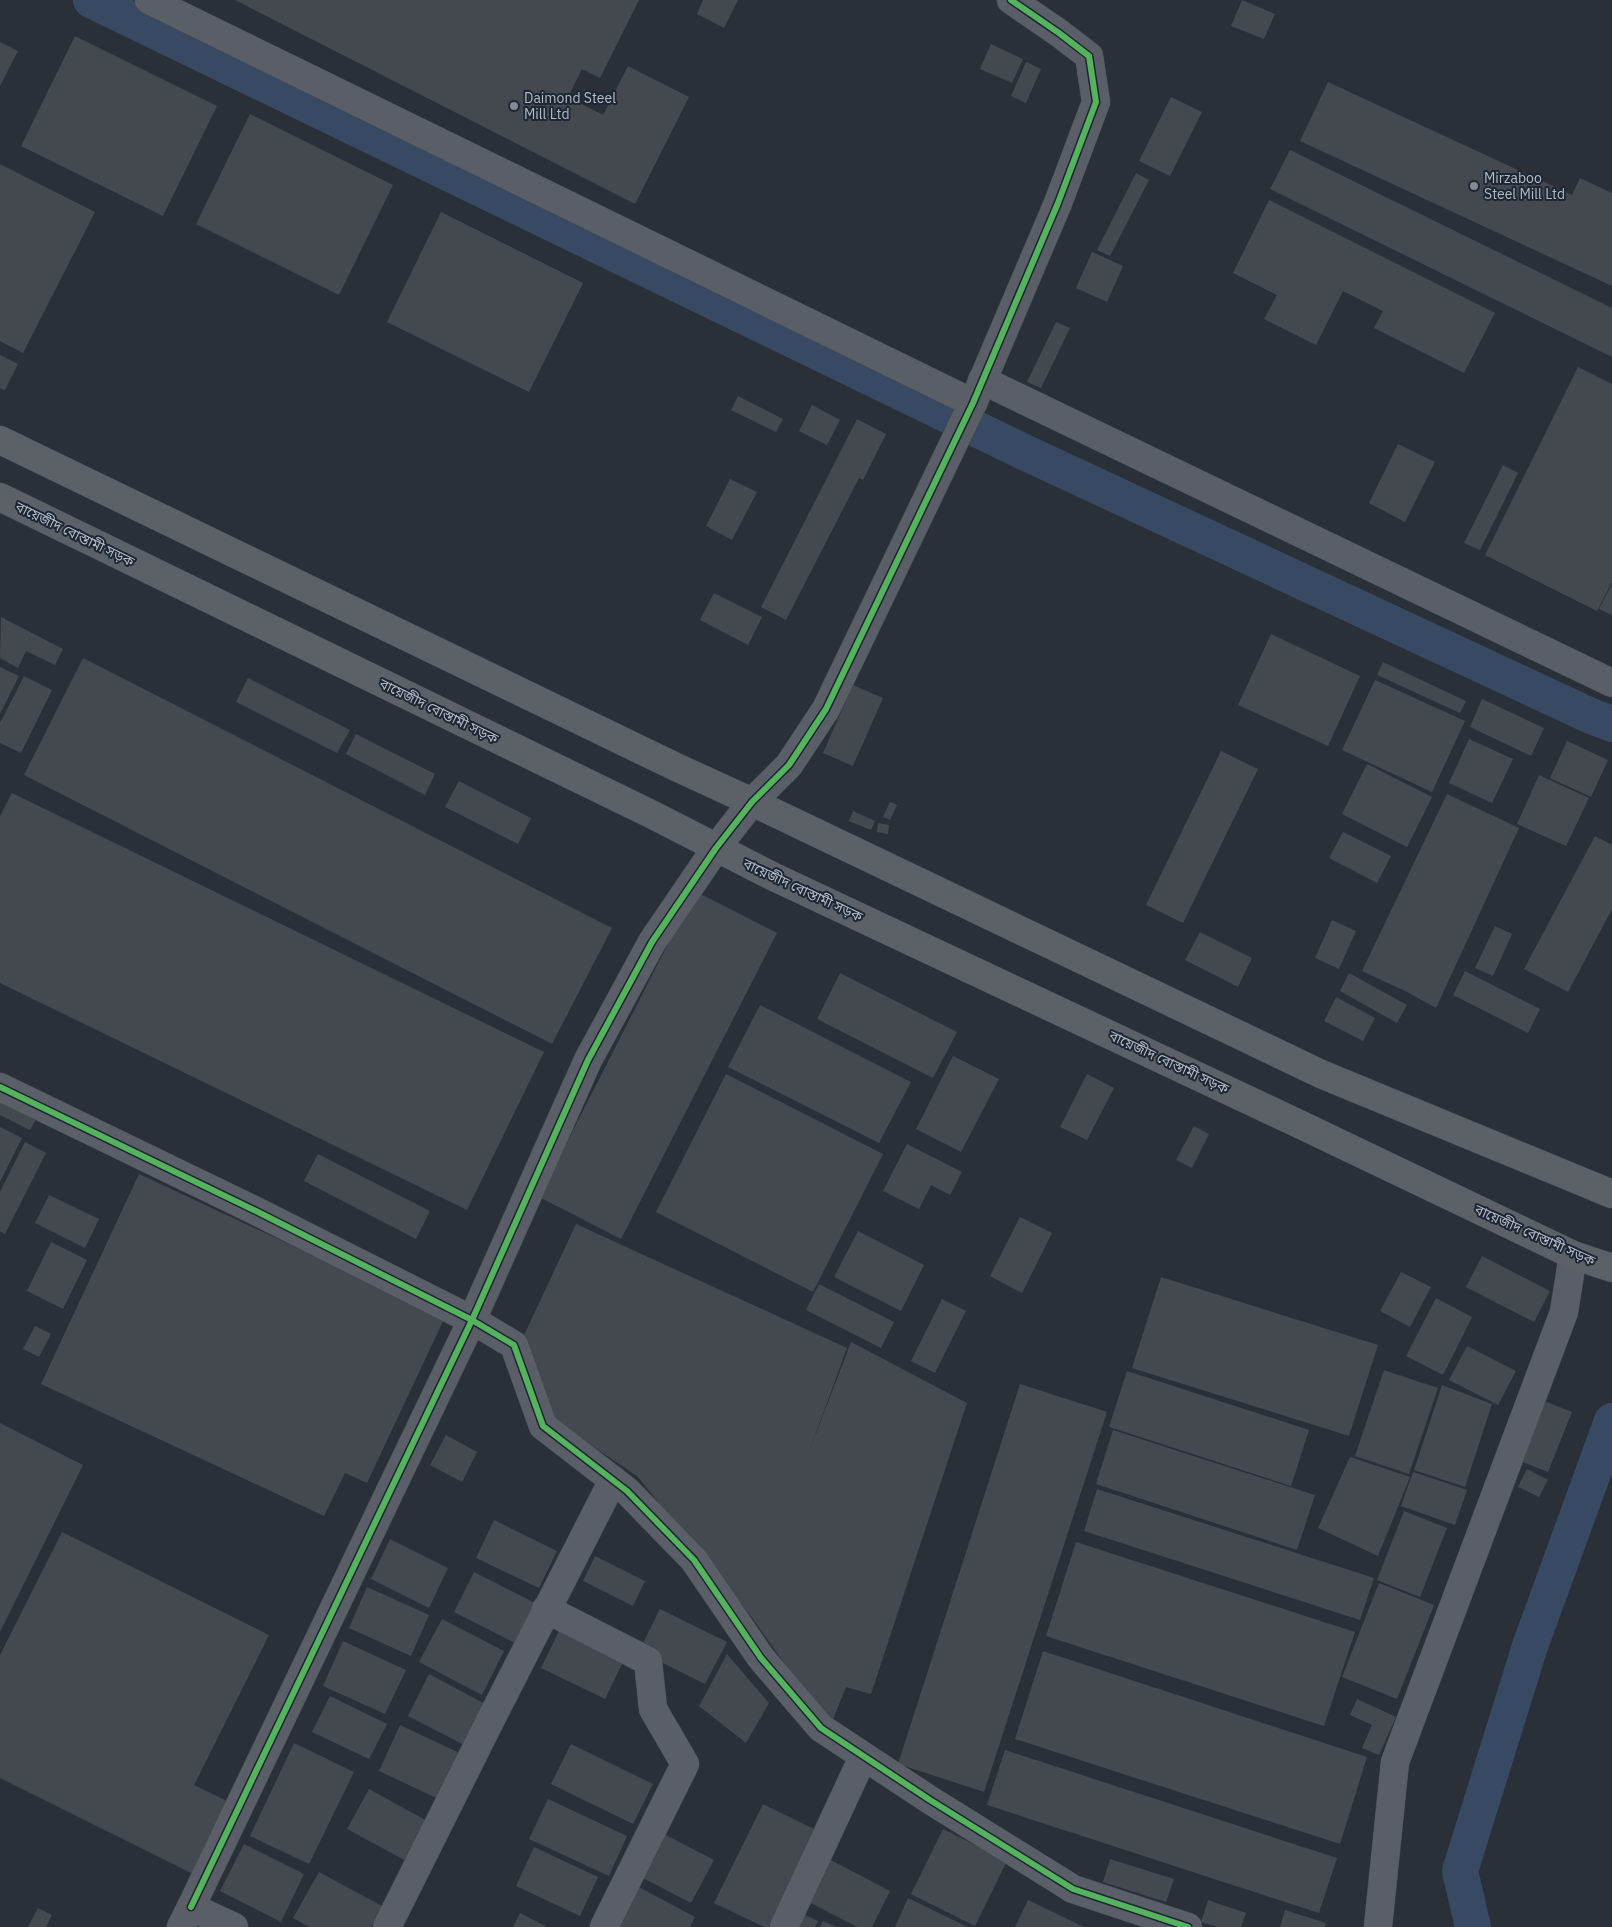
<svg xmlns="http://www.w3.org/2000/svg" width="1612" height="1927" viewBox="0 0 1612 1927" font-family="'IBM Plex Sans','Noto Sans Bengali',sans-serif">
<rect width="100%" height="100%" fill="#2a3038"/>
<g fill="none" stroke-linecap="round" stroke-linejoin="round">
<g stroke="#384963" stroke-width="36">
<path d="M91 0 1024 452 1591 716 1612 724"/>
<path d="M1473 1927 1460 1871 1530 1646 1612 1421"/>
</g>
</g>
<g fill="#444950">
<path d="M235 0H639L600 78 582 69 568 97 603 115 628 66 689 97 635 204Z"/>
<path d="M703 0H738L724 28 697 14Z"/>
<path d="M1242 0 1275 14 1264 39 1231 26Z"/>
<path d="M75 36 217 106 163 216 21 146Z"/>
<path d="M0 42 18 51 0 86Z"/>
<path d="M991 44 1023 59 1012 83 980 69Z"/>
<path d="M1026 62 1041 69 1026 103 1011 96Z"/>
<path d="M1328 82 1572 195 1580 178 1612 193V286L1300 141Z"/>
<path d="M1171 97 1202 112 1170 176 1139 161Z"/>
<path d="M250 114 393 185 339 295 196 224Z"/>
<path d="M1290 150 1612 308V357L1270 189Z"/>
<path d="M0 164 95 212 23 353 0 341Z"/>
<path d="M1136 173 1149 180 1110 256 1097 250Z"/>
<path d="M1269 200 1495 313 1464 373 1374 328 1383 311 1343 291 1316 345 1264 319 1277 295 1233 273Z"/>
<path d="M441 212 583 283 529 392 387 322Z"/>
<path d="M1092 252 1123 266 1107 302 1076 288Z"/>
<path d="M1056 322 1070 328 1041 388 1027 382Z"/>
<path d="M0 355 18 364 5 390 0 388Z"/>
<path d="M1578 367 1612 384V582L1597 611 1485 555Z"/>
<path d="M738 396 783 419 776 432 731 410Z"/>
<path d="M812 405 840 420 827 445 799 431Z"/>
<path d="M857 419 886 434 863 480 859 478 786 620 761 607Z"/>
<path d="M1398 444 1435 462 1405 522 1369 503Z"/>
<path d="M1503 465 1518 473 1480 550 1464 543Z"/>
<path d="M730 479 757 492 732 540 706 526Z"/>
<path d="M1612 584V615L1599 609Z"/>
<path d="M714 593 762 617 748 645 700 620Z"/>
<path d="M1 617 63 649 55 665 26 651 18 668 0 658Z"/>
<path d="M1271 634 1360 676 1328 746 1238 705Z"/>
<path d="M83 658 612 928 552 1044 24 775Z"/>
<path d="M1383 662 1466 701 1460 713 1377 675Z"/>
<path d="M0 667 19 676 0 714Z"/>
<path d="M24 676 52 690 21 753 0 743V723Z"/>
<path d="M248 678 350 730 337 753 236 702Z"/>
<path d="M1375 680 1465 721 1432 792 1342 750Z"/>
<path d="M853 685 883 698 853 766 823 753Z"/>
<path d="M1482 699 1544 728 1531 756 1470 727Z"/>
<path d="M356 734 435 774 425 795 346 754Z"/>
<path d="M1469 739 1513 759 1492 803 1449 783Z"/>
<path d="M1567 741 1608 760 1591 797 1550 778Z"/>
<path d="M1221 751 1258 769 1183 923 1146 905Z"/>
<path d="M1367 764 1432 797 1407 847 1342 814Z"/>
<path d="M1539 775 1589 798 1566 846 1517 824Z"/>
<path d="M459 781 531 818 518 844 445 807Z"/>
<path d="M12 793 544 1052 467 1210 0 983V816Z"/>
<path d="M1447 794 1519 828 1436 1008 1407 992 1362 971Z"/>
<path d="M890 802 897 805 890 820 883 817Z"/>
<path d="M853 811 875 821 871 830 849 821Z"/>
<path d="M878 823 889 825 888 834 877 832Z"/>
<path d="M1343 832 1391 856 1377 883 1329 858Z"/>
<path d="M1595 836 1612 845V909L1568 992 1524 969Z"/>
<path d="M695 891 777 933 621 1239 539 1197Z"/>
<path d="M1332 920 1356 931 1339 969 1315 958Z"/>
<path d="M1495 926 1512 934 1493 976 1475 968Z"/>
<path d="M1200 932 1252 958 1238 987 1185 960Z"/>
<path d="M1465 971 1540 1009 1528 1033 1453 995Z"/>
<path d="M840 973 957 1032 933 1078 817 1019Z"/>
<path d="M1349 973 1407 1005 1397 1023 1340 991Z"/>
<path d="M1336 997 1375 1018 1363 1041 1324 1021Z"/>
<path d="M760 1005 911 1082 879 1143 728 1067Z"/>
<path d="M953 1056 999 1079 961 1152 916 1129Z"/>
<path d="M726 1074 883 1154 813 1292 656 1212Z"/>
<path d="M1087 1074 1114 1088 1087 1140 1060 1127Z"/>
<path d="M0 1097 38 1116 30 1130 0 1115Z"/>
<path d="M1194 1126 1209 1134 1192 1168 1176 1160Z"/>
<path d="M0 1127 22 1138 0 1182Z"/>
<path d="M25 1142 46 1153 5 1234 0 1231V1192Z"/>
<path d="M907 1144 962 1172 950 1195 931 1185 919 1209 883 1191Z"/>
<path d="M318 1154 430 1211 416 1239 304 1181Z"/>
<path d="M139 1174 445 1317 367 1483 345 1473 324 1516 41 1384Z"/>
<path d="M49 1195 99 1219 85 1248 35 1223Z"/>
<path d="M1020 1217 1052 1233 1022 1293 990 1276Z"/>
<path d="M576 1224 847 1348 809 1452 851 1342 967 1403 871 1694 846 1687 830 1727 750 1615 637 1476 545 1414 519 1346Z"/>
<path d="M858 1231 924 1265 901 1311 834 1277Z"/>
<path d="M51 1242 87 1260 63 1309 27 1291Z"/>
<path d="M1482 1256 1550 1291 1534 1322 1466 1287Z"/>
<path d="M1401 1272 1431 1287 1410 1327 1380 1311Z"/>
<path d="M1161 1277 1378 1345 1349 1436 1132 1368Z"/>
<path d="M819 1284 894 1322 881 1348 806 1310Z"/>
<path d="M1436 1298 1472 1317 1443 1375 1406 1356Z"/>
<path d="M942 1299 966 1311 935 1373 911 1361Z"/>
<path d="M35 1326 51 1334 39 1357 23 1349Z"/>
<path d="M1467 1346 1516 1371 1498 1405 1449 1380Z"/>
<path d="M1384 1370 1438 1388 1409 1474 1355 1456Z"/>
<path d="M1127 1371 1309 1430 1291 1486 1109 1427Z"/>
<path d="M1020 1384 1107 1412 984 1792 898 1764Z"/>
<path d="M1442 1385 1492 1404 1465 1487 1414 1470Z"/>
<path d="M1539 1399 1572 1412 1548 1472 1515 1459Z"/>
<path d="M0 1423 83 1465 0 1632Z"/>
<path d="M1113 1430 1315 1495 1297 1550 1096 1484Z"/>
<path d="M446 1435 477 1452 462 1482 430 1465Z"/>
<path d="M1350 1457 1410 1477 1378 1556 1318 1528Z"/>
<path d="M1527 1469 1548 1480 1539 1497 1518 1487Z"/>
<path d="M1413 1472 1467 1490 1455 1525 1401 1506Z"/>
<path d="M1097 1489 1374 1578 1360 1620 1084 1531Z"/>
<path d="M1404 1511 1447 1528 1420 1597 1377 1580Z"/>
<path d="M494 1520 557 1551 539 1588 476 1558Z"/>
<path d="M62 1532 269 1635 194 1785 231 1803 195 1875 0 1778V1655Z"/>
<path d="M390 1539 448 1568 429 1608 371 1579Z"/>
<path d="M1076 1542 1355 1632 1324 1726 1046 1636Z"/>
<path d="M595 1556 645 1581 633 1606 583 1581Z"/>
<path d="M474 1572 535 1603 515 1643 454 1612Z"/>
<path d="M1379 1583 1434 1605 1397 1699 1342 1677Z"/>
<path d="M367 1587 429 1615 411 1656 349 1628Z"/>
<path d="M660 1609 727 1642 705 1684 639 1651Z"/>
<path d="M442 1619 504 1651 482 1695 419 1662Z"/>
<path d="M561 1627 625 1658 605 1699 541 1668Z"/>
<path d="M343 1641 406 1670 385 1714 323 1686Z"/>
<path d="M1043 1651 1367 1757 1340 1844 1015 1739Z"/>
<path d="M727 1654 769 1703 746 1743 699 1706Z"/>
<path d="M429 1674 489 1706 468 1747 408 1716Z"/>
<path d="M330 1696 387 1724 369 1759 312 1732Z"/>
<path d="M1357 1699 1396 1717 1379 1755 1362 1748 1372 1725 1350 1715Z"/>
<path d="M400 1725 468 1757 447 1803 379 1771Z"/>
<path d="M294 1743 354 1772 309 1864 250 1836Z"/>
<path d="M571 1744 653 1784 633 1824 551 1784Z"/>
<path d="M1005 1750 1337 1858 1319 1913 987 1805Z"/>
<path d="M369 1789 429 1822 408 1862 347 1829Z"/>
<path d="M548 1799 627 1836 609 1876 529 1839Z"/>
<path d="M763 1804 816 1830 769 1927H764L714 1903Z"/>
<path d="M943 1829 1007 1861 975 1926 911 1894Z"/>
<path d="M662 1833 714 1860 691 1903 639 1876Z"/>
<path d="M244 1844 304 1874 281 1922 220 1891Z"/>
<path d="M534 1847 598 1877 580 1916 516 1886Z"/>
<path d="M825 1857 890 1891 872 1927H857L803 1899Z"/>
<path d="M1110 1859 1174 1879 1166 1902 1103 1882Z"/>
<path d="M319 1872 382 1906 371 1927H309L293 1918Z"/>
<path d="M637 1886 695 1917 690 1927H615Z"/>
<path d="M908 1898 968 1927H895Z"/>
<path d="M1028 1900 1084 1927H1015Z"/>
<path d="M1208 1900 1246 1913 1241 1927H1217L1201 1922Z"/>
<path d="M38 1908 52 1915 46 1927H28Z"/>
<path d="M1285 1910 1326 1923 1325 1927H1280Z"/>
<path d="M799 1912 818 1921 815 1927H792Z"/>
<path d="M520 1913 547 1927H513Z"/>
<path d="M823 1921 836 1927H820Z"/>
</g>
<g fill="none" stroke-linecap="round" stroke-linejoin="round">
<defs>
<g id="minor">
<path d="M149 0 973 403"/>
<path d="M982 380 1612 683"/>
<path d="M0 1087 256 1211 472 1320 514 1345 543 1426 627 1491 694 1560 761 1658 821 1728 930 1800 1073 1889 1188 1927"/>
<path d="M546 1609 648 1661 653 1709 685 1764 604 1927"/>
<path d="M191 1907 472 1320 588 1060 652 942 716 848 752 802 789 765 826 709 973 403 1058 203 1096 102 1089 56 1059 33 1011 0"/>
<path d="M181 1927 191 1907 234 1927"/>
<path d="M387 1927 487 1727 613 1480"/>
<path d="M784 1927 863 1757"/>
<path d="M1378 1927 1395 1762 1564 1312 1573 1255"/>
</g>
<g id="major">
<path d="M0 440 676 767 752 802 1321 1074 1612 1194"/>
<path d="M0 497 653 815 772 876 1295 1122 1573 1255 1612 1268"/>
</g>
</defs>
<use href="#minor" stroke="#484c53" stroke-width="29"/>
<use href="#major" stroke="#484c55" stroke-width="29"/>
<use href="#minor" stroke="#5a5e66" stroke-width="28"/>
<use href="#major" stroke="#5c6168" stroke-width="28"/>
<defs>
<g id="cycleway">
<path d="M0 1087 256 1211 472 1320 514 1345 543 1426 627 1491 694 1560 761 1658 821 1728 930 1800 1073 1889 1188 1927"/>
<path d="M191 1907 472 1320 588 1060 652 942 716 848 752 802 789 765 826 709 973 403 1058 203 1096 102 1089 56 1059 33 1011 0"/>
</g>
</defs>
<use href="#cycleway" stroke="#1d2633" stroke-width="9"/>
<use href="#cycleway" stroke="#56b35d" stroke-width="6"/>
</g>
<g fill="#848b96" stroke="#1d2633" stroke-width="2">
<circle cx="514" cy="106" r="5"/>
<circle cx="1474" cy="186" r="5"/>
</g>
<g text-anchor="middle" stroke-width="4" stroke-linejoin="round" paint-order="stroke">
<g font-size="14" fill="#b4bcc9" stroke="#1d2633" text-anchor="start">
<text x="524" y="103">Daimond Steel<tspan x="524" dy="16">Mill Ltd</tspan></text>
<text x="1484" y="183">Mirzaboo<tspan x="1484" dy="16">Steel Mill Ltd</tspan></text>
</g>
<g font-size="14" fill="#b4bcc9" stroke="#1d2633">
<text transform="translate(75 534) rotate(26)" y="5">বায়েজীদ বোস্তামী সড়ক</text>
<text transform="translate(439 711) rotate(26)" y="5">বায়েজীদ বোস্তামী সড়ক</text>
<text transform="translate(803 890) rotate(25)" y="5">বায়েজীদ বোস্তামী সড়ক</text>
<text transform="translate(1169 1062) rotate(25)" y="5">বায়েজীদ বোস্তামী সড়ক</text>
<text transform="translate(1535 1235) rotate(24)" y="5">বায়েজীদ বোস্তামী সড়ক</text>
</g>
</g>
</svg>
